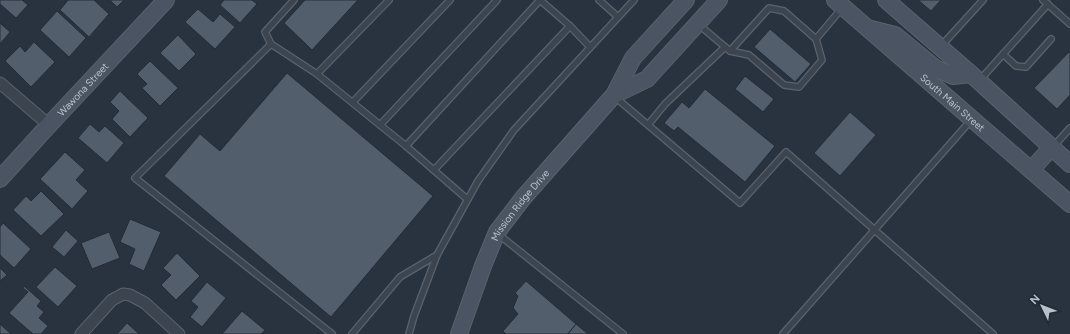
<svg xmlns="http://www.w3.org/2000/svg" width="1070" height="334" viewBox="0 0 1070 334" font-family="Figtree,sans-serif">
<rect width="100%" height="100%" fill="#28333f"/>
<g fill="#535e6d" stroke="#232c37">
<path d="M0 0H22L28 5 16 18 0 4Z"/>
<path d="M68 0H94L109 14 89 37 60 10Z"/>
<path d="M110 0H124L117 7Z"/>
<path d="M224 0H252L257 4 240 23 220 5Z"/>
<path d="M305 0H358L312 50 284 23Z"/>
<path d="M918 0H941L931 11Z"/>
<path d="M198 9 213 22 220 14 235 27 215 49 185 22Z"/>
<path d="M57 11 86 38 69 57 40 30Z"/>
<path d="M0 23 10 32 0 44Z"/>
<path d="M770 29 811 64 795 82 754 47Z"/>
<path d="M178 35 196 54 179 71 160 53Z"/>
<path d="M34 42 55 62 31 87 5 61 20 46 25 52Z"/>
<path d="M1069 52 1070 53V95L1057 109 1034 88Z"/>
<path d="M150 61 178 88 160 106 142 88 147 84 137 74Z"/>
<path d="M287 73 433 196 331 317 164 176 200 134 220 151Z"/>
<path d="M745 76 774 99 763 112 735 89Z"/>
<path d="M705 89 775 146 745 182 678 127 674 131 664 123 682 102 689 108Z"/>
<path d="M120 91 148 118 130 137 112 119 119 111 110 102Z"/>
<path d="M850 112 876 135 840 176 814 153Z"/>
<path d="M90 124 99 132 105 126 124 143 107 163 78 138Z"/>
<path d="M65 152 85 170 76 180 88 191 72 209 40 179Z"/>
<path d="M41 191 64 214 41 236 13 210 26 196 31 201Z"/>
<path d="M130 219 161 232 144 271 129 264 135 249 120 242Z"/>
<path d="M3 223 31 249 14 268 0 255V227Z"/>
<path d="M66 230 78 241 64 257 52 247Z"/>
<path d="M109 232 120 258 92 269 81 243Z"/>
<path d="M177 253 200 276 176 300 161 285 171 275 163 268Z"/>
<path d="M55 267 77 286 58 307 36 287Z"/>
<path d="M0 268 7 275 0 281Z"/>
<path d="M526 281 576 324 568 334H506L503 331 518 314 513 308 518 296 515 293Z"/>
<path d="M207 282 226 298 202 327 190 317 198 307 191 301Z"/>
<path d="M24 286 41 301 37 306 44 312 39 318 48 326 41 334H33L9 313 28 292 23 288Z"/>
<path d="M242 311 265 330 261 334H222Z"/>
<path d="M127 323 139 334H117Z"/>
<path d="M0 324 11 334H0Z"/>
<path d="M576 324 588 334H568Z"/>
</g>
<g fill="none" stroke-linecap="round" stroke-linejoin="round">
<defs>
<g id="lane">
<path d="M540 0 570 26 590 47"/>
<path d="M599 0 618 17"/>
<path d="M1043 0 1070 24"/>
<path d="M699 25 730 51 749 55 784 85 799 87 822 60 816 39 842 8"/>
<path d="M271 44 265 32 294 0"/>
<path d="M942 45 983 0"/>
<path d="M730 51 769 8 784 11 816 39"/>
<path d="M1003 54 1016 66 1026 67 1051 39"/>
<path d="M317 74 406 146 467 199"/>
<path d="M979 81 1048 4"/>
<path d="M615 97 740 203 786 152 993 334"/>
<path d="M353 102 450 0"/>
<path d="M380 125 497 0"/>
<path d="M648 125 665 104 725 47"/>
<path d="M406 146 540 0"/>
<path d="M1054 146 1070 128"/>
<path d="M434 170 570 26"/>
<path d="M498 234 623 334"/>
<path d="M332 334 135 178 271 44 317 74 389 0"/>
<path d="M352 334 400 277 437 255"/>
<path d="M409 334 414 316 437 255 478 181 514 130 634 0"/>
<path d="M783 334 972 119"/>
</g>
<g id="street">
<path d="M0 83 49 125"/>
<path d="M81 334 112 300 123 294 130 295 145 303 179 334"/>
</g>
<g id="secondary">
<path id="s1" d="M835 0 1070 204"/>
<path d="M886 0 971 74 1070 164"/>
<path d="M871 29 895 35 935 68 953 76 971 74"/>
<path d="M614 95 647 79 719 0"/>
<path d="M1031 170 1052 147"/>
<path id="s2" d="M0 179 49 125 166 0"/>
<path id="s3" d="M459 334 483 266 497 232 523 198 614 95 633 58 686 0"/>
</g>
</defs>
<use href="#lane" stroke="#5a636d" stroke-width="8"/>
<use href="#street" stroke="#5a636d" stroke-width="13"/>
<use href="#secondary" stroke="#5a636d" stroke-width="18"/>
<use href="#lane" stroke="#3c454f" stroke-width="5.5"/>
<use href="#street" stroke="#3c454f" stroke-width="11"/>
<use href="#secondary" stroke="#4a5462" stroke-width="16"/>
</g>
<g text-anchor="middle" stroke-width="4" stroke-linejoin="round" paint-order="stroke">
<g font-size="10" fill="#b8c0ca" stroke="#202a35">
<text dy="4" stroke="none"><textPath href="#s2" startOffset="122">Wawona Street</textPath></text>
<text dy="4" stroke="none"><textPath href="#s1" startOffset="156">South Main Street</textPath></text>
<text dy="4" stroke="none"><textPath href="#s3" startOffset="144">Mission Ridge Drive</textPath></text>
</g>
</g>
<g transform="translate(1042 306) rotate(313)" stroke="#202a35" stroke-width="3" paint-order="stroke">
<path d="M0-3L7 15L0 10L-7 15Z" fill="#b8c0ca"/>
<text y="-6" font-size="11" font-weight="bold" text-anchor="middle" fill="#b8c0ca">N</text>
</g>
</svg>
